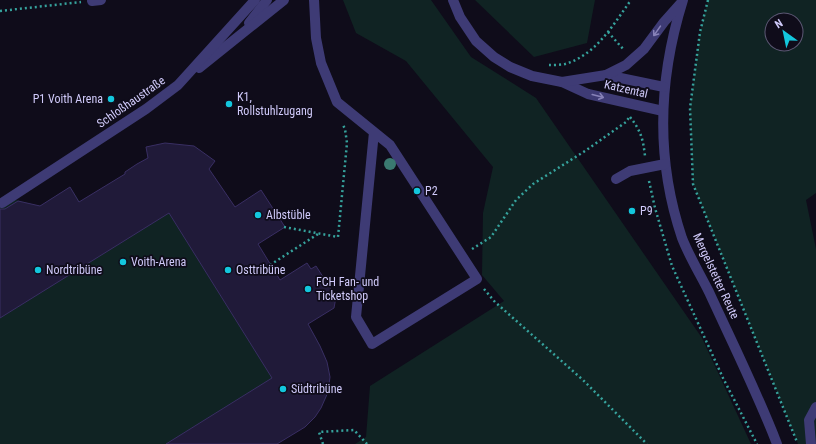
<svg xmlns="http://www.w3.org/2000/svg" width="816" height="444" viewBox="0 0 816 444" font-family="'Roboto Condensed',sans-serif">
<rect width="100%" height="100%" fill="#0f0c1a"/>
<g fill="#102323" fill-rule="evenodd">
<path d="M343 0H431L471 57 536 98 702 338 751 444H355L366 437 370 386 504 301 482 275 483 213 493 167 406 61 356 33Z"/>
<path d="M475 0H595L587 43 534 57Z"/>
<path d="M708 0H816V193L806 200 816 249V444H798L693 184 690 108 700 32ZM772 20H796V44H772Z"/>
<path d="M165 143 194 146 215 161 209 169 313 333C323 350 332 367 329 388L315 385 313 391 327 396C314 424 302 428 277 444H0V206L12 199 40 206 70 187 80 202 125 174V172L148 158 146 147Z"/>
</g>
<path fill="#201a39" stroke="#392e63" d="M165 143 194 146 215 161 209 169 235 207 261 190 285 227 258 244 280 280 307 263 311 269 316 266 336 297 334 308 308 324 320 346 327 362 330 377 328 392 321 408 315 417 305 427 277 444H166L272 378 169 213 0 318V209H5L18 201 40 206 70 187 79 202 125 174V172L137 164 148 158 146 147Z"/>
<g fill="none" stroke-linecap="round" stroke-linejoin="round">
<g stroke="#36a29c" stroke-width="2.5" stroke-dasharray="2 3" stroke-linecap="butt">
<path d="M708 0 700 32 690 108 693 184 797 442"/>
<path d="M0 11 81 2"/>
<path d="M608 32 624 50"/>
<path d="M549 65C554 65 560 65 565 64 596 55 613 25 631 0"/>
<path d="M630 117C641 131 643 139 645 156"/>
<path d="M649 181 655 208 672 266 723 378 757 444"/>
<path d="M284 227 338 237 347 143 345 129 343 125"/>
<path d="M472 249 491 237 516 200 533 184 585 151 626 122 630 116"/>
<path d="M270 265 318 234"/>
<path d="M484 289 495 302 583 380 647 444"/>
<path d="M323 444 319 432 354 430 367 444"/>
</g>
<g stroke="#3e3b75" stroke-width="10">
<path d="M314 0 316 38 321 63 337 102 390 145 477 279 372 344 356 317 374 132"/>
<path d="M453 0 460 17 476 41 494 57 510 67 532 76 562 82 588 94 663 111"/>
<path d="M683 0C658 80 655 158 682 238 689 256 700 274 709 292 732 342 757 392 777 444"/>
<path d="M92 1 101 0"/>
<path d="M249 23 267 0"/>
<path d="M199 68 284 0"/>
<path d="M606 75 664 87"/>
<path d="M562 82 606 75 626 65 644 49 664 22 681 3"/>
<path d="M616 179 630 171 665 164"/>
<path d="M2 203 146 109 178 85 255 0"/>
<path d="M811 444 809 420 816 407"/>
</g>
</g>
<circle fill="#3a7970" cx="390" cy="164" r="6"/>
<defs><path id="oneway-shaft" d="M-6 0H5M1.5-3L5.5 0L1.5 3" fill="none" stroke-width="1.6" stroke-linecap="round" stroke-linejoin="round"/></defs>
<g stroke="#8782b8">
<use href="#oneway-shaft" transform="translate(657 31) rotate(125)"/>
<use href="#oneway-shaft" transform="translate(598 96) rotate(15)"/>
</g>
<g fill="#13c7dd" stroke="#0f0c1a" stroke-width="1.5">
<circle cx="111" cy="99" r="4"/>
<circle cx="229" cy="104" r="4"/>
<circle cx="417" cy="191" r="4"/>
<circle cx="632" cy="211" r="4"/>
<circle cx="258" cy="215" r="4"/>
<circle cx="123" cy="262" r="4"/>
<circle cx="38" cy="270" r="4"/>
<circle cx="228" cy="270" r="4"/>
<circle cx="308" cy="289" r="4"/>
<circle cx="283" cy="389" r="4"/>
</g>
<g text-anchor="middle" stroke-width="3.5" stroke-linejoin="round" paint-order="stroke">
<g font-size="12" fill="#d0cafa" stroke="#0f0c1a">
<text transform="translate(626 89) rotate(13)" y="4">Katzental</text>
<text transform="translate(131 102) rotate(-35)" y="4">Schloßhaustraße</text>
<text transform="translate(716 276) rotate(65)" y="4">Mergelstetter Reute</text>
</g>
<g font-size="12" fill="#d0cafa" stroke="#0f0c1a" text-anchor="start">
<text x="237" y="101">K1,<tspan x="237" dy="14">Rollstuhlzugang</tspan></text>
<text x="103" y="103" text-anchor="end">P1 Voith Arena</text>
<text x="425" y="195">P2</text>
<text x="640" y="215">P9</text>
<text x="266" y="219">Albstüble</text>
<text x="131" y="266">Voith-Arena</text>
<text x="46" y="274">Nordtribüne</text>
<text x="236" y="274">Osttribüne</text>
<text x="316" y="286">FCH Fan- und<tspan x="316" dy="14">Ticketshop</tspan></text>
<text x="291" y="393">Südtribüne</text>
</g>
</g>
<g transform="translate(784 32) rotate(327)"><circle r="19" fill="#0f0c1a" stroke="#5c5874"/>
<path d="M0-3L7 15L0 10L-7 15Z" fill="#13c7dd"/>
<text y="-6" font-size="11" font-weight="bold" text-anchor="middle" fill="#d0cafa">N</text>
</g>
</svg>
